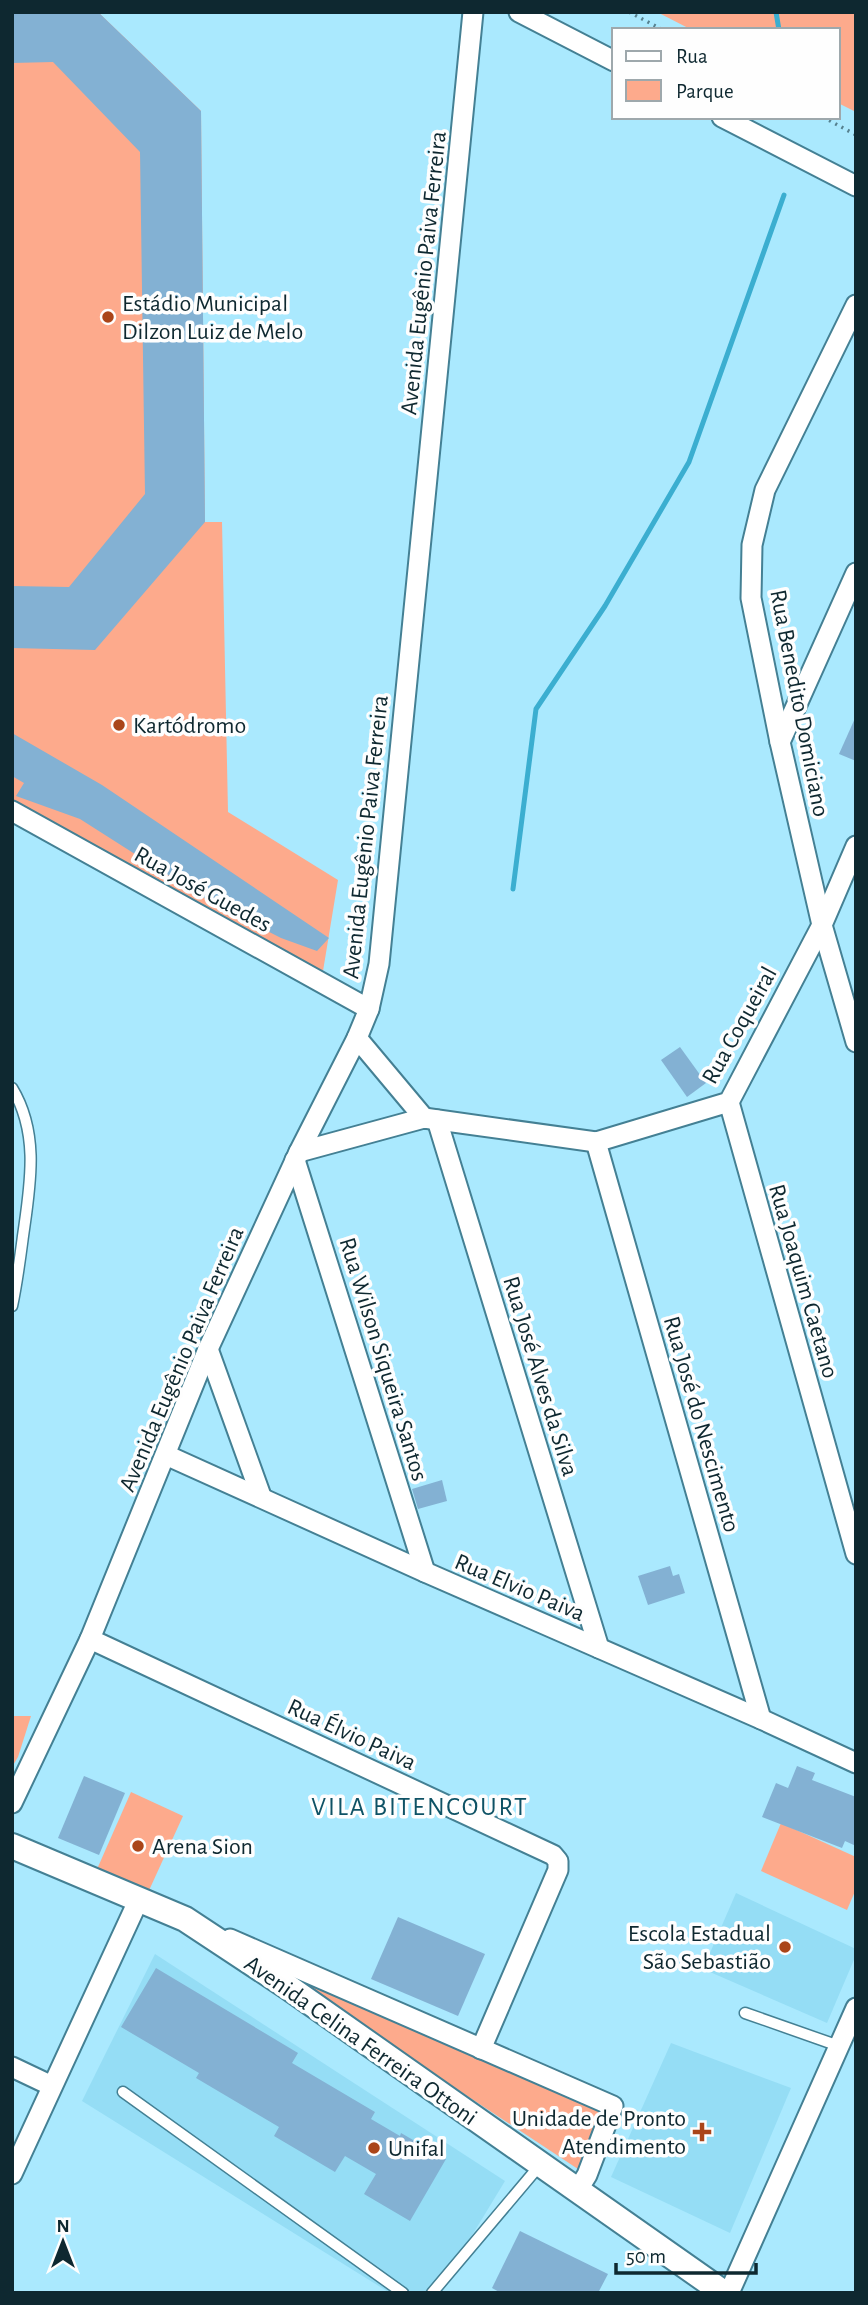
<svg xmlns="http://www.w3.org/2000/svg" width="868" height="2305" viewBox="0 0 868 2305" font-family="'Alegreya Sans',sans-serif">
<rect width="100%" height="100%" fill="#aae9fe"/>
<g fill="#95ddf5">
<path d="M736 1893 856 1949V1955L827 2023 703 1969Z"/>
<path d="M155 1954 505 2181 437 2293H390L82 2101Z"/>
<path d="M671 2043 791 2088 730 2233 611 2177Z"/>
</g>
<g fill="#fdaa8c">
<path d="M12 12H98L201 111 205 522H222L228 812 338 880 323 971 12 800Z"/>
<path d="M657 12H856V112L838 103V30H692Z"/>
<path d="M12 1716H31L18 1757 12 1767Z"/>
<path d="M131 1792 183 1816 146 1897 94 1876Z"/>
<path d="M781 1823 856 1857V1889L847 1910 761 1871Z"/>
<path d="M231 1940 613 2107 587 2175Z"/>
</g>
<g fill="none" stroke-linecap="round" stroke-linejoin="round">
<g stroke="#3baed0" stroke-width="5">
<path d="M776 12 779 30"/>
<path d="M513 889 536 709 605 606 689 462 784 195"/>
</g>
</g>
<g fill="#83b1d3">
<path d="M12 12H98L201 111 205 522 95 650 12 648V586L69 587 145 494 140 152 53 62 12 63Z"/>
<path d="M856 716V761L839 754Z"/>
<path d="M12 733 102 785 329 938 317 951 281 938 207 900 80 819 16 796 24 783 12 776Z"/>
<path d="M680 1047 706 1083 687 1097 661 1060Z"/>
<path d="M442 1480 447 1501 418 1509 412 1489Z"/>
<path d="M670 1566 673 1576 679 1574 685 1593 648 1605 638 1576Z"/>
<path d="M797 1766 815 1773 812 1780 856 1797V1846L845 1841 842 1848 762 1817 776 1783 788 1788Z"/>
<path d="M84 1776 125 1793 99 1855 58 1838Z"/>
<path d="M398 1917 485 1954 458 2016 371 1979Z"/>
<path d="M156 1968 298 2053 292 2063 375 2112 371 2119 400 2136 401 2133 446 2159 410 2221 364 2194 376 2174 345 2156 335 2172 274 2136 279 2127 196 2078 199 2073 121 2027Z"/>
<path d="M520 2231 608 2274 598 2293H501L492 2288Z"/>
</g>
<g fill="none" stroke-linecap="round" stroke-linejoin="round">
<defs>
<g id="service">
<path d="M12 1088C40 1134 30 1186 23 1236 20 1259 17 1283 12 1306"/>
<path d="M745 2013 839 2046"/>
<path d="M123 2092 403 2293"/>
<path d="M432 2293 540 2165"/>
</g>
<g id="minor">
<path d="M519 12 614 61"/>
<path d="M722 117 856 186"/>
<path d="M856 305 765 490 752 545 751 598 780 742 822 925 856 1042"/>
<path d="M780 742 856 573"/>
<path d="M12 811 369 1009"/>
<path d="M357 1038 424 1118"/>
<path d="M729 1102 856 1554"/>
<path d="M437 1120 599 1648"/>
<path d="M596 1142 761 1719"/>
<path d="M299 1152 424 1118 596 1142 729 1102 822 925 856 846"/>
<path d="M295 1160 425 1572"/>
<path d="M208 1349 261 1496"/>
<path d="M166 1455 425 1572 761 1719 856 1763"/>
<path d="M90 1639 553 1855 558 1861V1870L481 2049"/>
<path d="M12 1803 90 1639 208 1349 299 1152 357 1038 369 1009 379 964 473 12"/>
<path d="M230 1939 613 2106 587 2175 577 2191"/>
<path d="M12 2067 52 2086"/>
<path d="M12 2174 139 1899"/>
<path d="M729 2293 856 2008"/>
</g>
<path id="tertiary" d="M12 1846 185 1919 288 1987 724 2293"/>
</defs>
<use href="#service" stroke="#448094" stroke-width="13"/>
<use href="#minor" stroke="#448094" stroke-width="23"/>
<use href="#tertiary" stroke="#448094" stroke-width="28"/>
<g stroke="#56818f" stroke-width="3.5" stroke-dasharray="2 5" stroke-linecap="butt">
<path d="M629 12 663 30"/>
<path d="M823 117 856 135"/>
</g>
<use href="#service" stroke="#fff" stroke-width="10"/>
<use href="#minor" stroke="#fff" stroke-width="19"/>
<use href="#tertiary" stroke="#fff" stroke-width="24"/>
</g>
<g fill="#aa4519" stroke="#fefefe" stroke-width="2.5">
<circle cx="108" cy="317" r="7"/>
<circle cx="119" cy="725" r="7"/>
<circle cx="138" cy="1846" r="7"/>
<circle cx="785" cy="1947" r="7"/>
<path d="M698.5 2121.5h7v7h7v7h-7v7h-7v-7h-7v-7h7z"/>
<circle cx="374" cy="2148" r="7"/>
</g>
<g text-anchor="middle" stroke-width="7" stroke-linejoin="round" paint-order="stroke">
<g font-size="24" fill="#0e2830" stroke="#fefefe">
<text transform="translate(423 273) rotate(-84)" y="8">Avenida Eugênio Paiva Ferreira</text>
<text transform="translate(800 703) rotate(79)" y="8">Rua Benedito Domiciano</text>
<text transform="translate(365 837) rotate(-84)" y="8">Avenida Eugênio Paiva Ferreira</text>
<text transform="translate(203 889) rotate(29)" y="8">Rua José Guedes</text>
<text transform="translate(739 1025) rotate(-61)" y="8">Rua Coqueiral</text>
<text transform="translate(804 1281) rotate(74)" y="8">Rua Joaquim Caetano</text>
<text transform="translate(181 1359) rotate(-67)" y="8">Avenida Eugênio Paiva Ferreira</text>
<text transform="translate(384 1359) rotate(73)" y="8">Rua Wilson Siqueira Santos</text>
<text transform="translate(541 1376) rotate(73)" y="8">Rua José Alves da Silva</text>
<text transform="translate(702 1424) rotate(74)" y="8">Rua José do Nescimento</text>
<text transform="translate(520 1587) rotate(23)" y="8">Rua Elvio Paiva</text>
<text transform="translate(352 1734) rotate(25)" y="8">Rua Élvio Paiva</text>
<text transform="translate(361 2040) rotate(35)" y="8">Avenida Celina Ferreira Ottoni</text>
</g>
<g font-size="24" fill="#0e2830" stroke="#fefefe" text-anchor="start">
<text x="122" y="311">Estádio Municipal<tspan x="122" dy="28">Dilzon Luiz de Melo</tspan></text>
<text x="133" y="733">Kartódromo</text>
<text x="152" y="1854">Arena Sion</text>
<text x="771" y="1941" text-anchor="end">Escola Estadual<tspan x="771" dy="28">São Sebastião</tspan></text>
<text x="686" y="2126" text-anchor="end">Unidade de Pronto<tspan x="686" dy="28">Atendimento</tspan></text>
<text x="388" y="2156">Unifal</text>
</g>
<g font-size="26" letter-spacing="2" fill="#0e5265" stroke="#fefefe">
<text x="420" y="1815">VILA BITENCOURT</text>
</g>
</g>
<rect width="868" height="2305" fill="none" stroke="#0e2830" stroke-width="28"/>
<rect x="612" y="28" width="228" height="91" fill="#fefefe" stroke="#9ea8ac" stroke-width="2"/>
<rect x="626" y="51" width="35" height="10" fill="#ffffff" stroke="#9ea8ac" stroke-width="2"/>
<text x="676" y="63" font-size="21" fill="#0e2830">Rua</text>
<rect x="626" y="80" width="35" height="21" fill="#fdaa8c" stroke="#9ea8ac" stroke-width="2"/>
<text x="676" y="98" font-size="21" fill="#0e2830">Parque</text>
<g transform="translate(63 2242)" stroke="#fefefe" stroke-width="5" paint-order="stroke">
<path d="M0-5L12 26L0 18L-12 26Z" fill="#0e2830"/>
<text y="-10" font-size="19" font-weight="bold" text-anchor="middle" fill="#0e2830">N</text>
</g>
<path d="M616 2263v10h140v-10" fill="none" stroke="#0e2830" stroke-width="3.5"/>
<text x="626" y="2263" font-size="21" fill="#0e2830" stroke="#fefefe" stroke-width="5" paint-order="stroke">50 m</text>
</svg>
